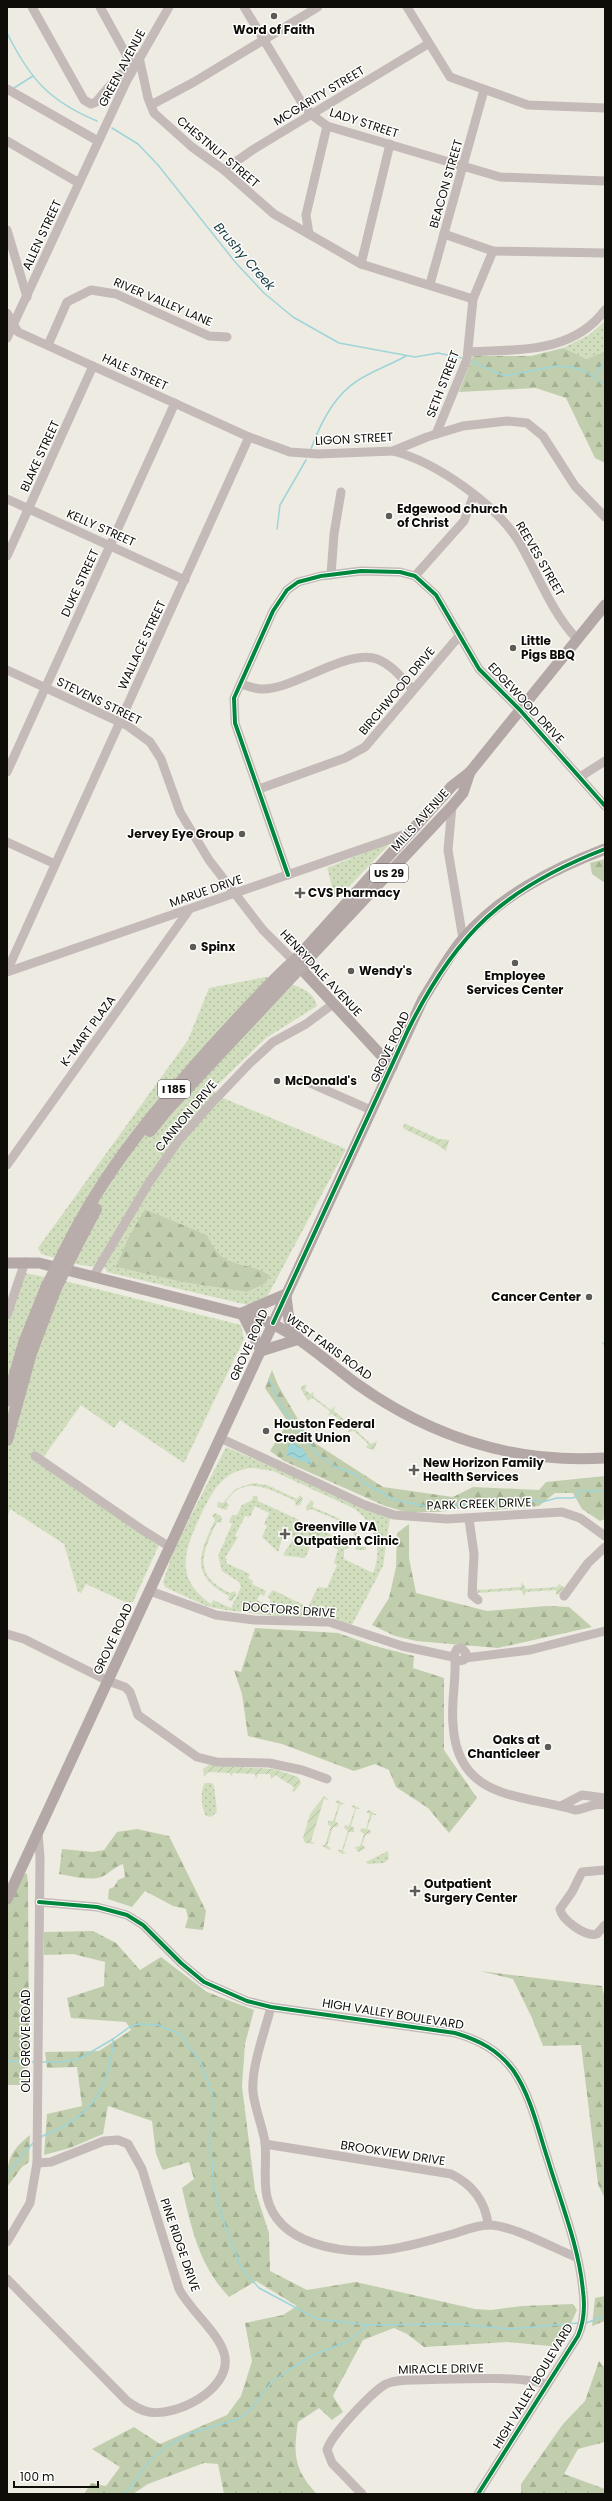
<svg xmlns="http://www.w3.org/2000/svg" width="612" height="2501" viewBox="0 0 612 2501" font-family="Poppins,sans-serif">
<defs>
<pattern id="grass-dots" width="8" height="8" patternUnits="userSpaceOnUse"><rect width="8" height="8" fill="#d1debe"/><path d="M2 2h.1M6 6h.1" fill="none" stroke="#b2bda2" stroke-width="1.8" stroke-linecap="round"/></pattern>
<pattern id="forest-firs" width="22" height="20" patternUnits="userSpaceOnUse"><rect width="22" height="20" fill="#c1cead"/><path d="M5 1l3.5 6h-7zM16 11l3.5 6h-7z" fill="#a5b093"/></pattern>
<pattern id="garden-furrows" width="10" height="10" patternUnits="userSpaceOnUse"><rect width="10" height="10" fill="#d1debe"/><path d="M-1 1l2-2M0 10L10 0M9 11l2-2" fill="none" stroke="#b2bda2"/></pattern>
<pattern id="water-waves" width="16" height="10" patternUnits="userSpaceOnUse"><rect width="16" height="10" fill="#9ed5d9"/><path d="M0 5q4-4 8 0t8 0" fill="none" stroke="#87b6b9"/></pattern>
</defs>
<rect width="100%" height="100%" fill="#eeebe3"/>
<g fill="url(#grass-dots)" fill-rule="evenodd">
<path d="M605 321V351L587 359 563 348 589 335Z"/>
<path d="M391 842 386 848 336 900 327 868Z"/>
<path d="M266 977C283 983 313 985 317 1006L266 1038 212 1090 223 1098 346 1149 267 1297 248 1305 107 1272 105 1268 80 1265 41 1254 38 1248 188 1040 209 988ZM145 1209 207 1235C223 1273 242 1259 270 1275L266 1283 247 1292 181 1282 116 1267 127 1240Z"/>
<path d="M25 1273 65 1281 241 1325 244 1339 184 1463 120 1420 114 1428 81 1405 40 1462 159 1545 133 1602H125L86 1584 81 1593 78 1592 64 1544 10 1509 7 1519V1311Z"/>
<path d="M226 1447 390 1518 383 1566 352 1625 225 1610 206 1606 165 1587 163 1582 174 1549ZM253 1468 273 1471 355 1509C375 1525 383 1549 373 1573L344 1559V1550L349 1548 347 1543 342 1545 336 1537 258 1501 257 1496H253L252 1500 242 1505 237 1515H232L229 1522 232 1524 218 1556 222 1571 239 1582 241 1587 231 1608 213 1600 211 1604C174 1578 184 1551 200 1517 212 1492 222 1470 253 1468ZM255 1506 269 1513 264 1524 267 1526 262 1537 278 1552 284 1533 294 1538 283 1555 286 1556 305 1558 313 1541 317 1542 320 1537 333 1543 332 1547 338 1549 334 1563 337 1565 327 1588 318 1587 308 1607 273 1590 267 1597 271 1599 268 1605 257 1600 260 1594 264 1596 266 1591 252 1584 253 1581 248 1578 250 1574 226 1563 227 1559 225 1558 238 1537 235 1536 245 1516 250 1517Z"/>
<path d="M205 1783H212L214 1786 217 1812 211 1817 206 1816C201 1809 200 1789 205 1783Z"/>
<path d="M388 1851 389 1859 384 1863 368 1864 366 1862Z"/>
</g>
<g fill="url(#forest-firs)">
<path d="M563 348 587 359 605 351V463L595 458 566 398 536 388 459 392 473 356H531Z"/>
<path d="M605 859V883L592 874 590 863Z"/>
<path d="M145 1209 207 1235C223 1272 243 1259 270 1275L266 1283 247 1292 181 1282 116 1267 127 1240Z"/>
<path d="M272 1370 278 1385 310 1440 383 1487 453 1497 473 1487 539 1490 546 1482 605 1476V1519L600 1521 582 1509 573 1493H555L539 1506 494 1510 471 1507 439 1512H406L385 1506 284 1461 270 1451 288 1422 265 1388Z"/>
<path d="M409 1524V1558L416 1593 487 1611 546 1606 569 1607 592 1627 498 1648 416 1641 395 1636 372 1625 389 1598 396 1567 397 1533Z"/>
<path d="M255 1628 338 1633 375 1646 414 1656 413 1668 444 1678V1750L477 1798 449 1833 428 1808 396 1787 389 1770 375 1764 354 1771 282 1744 248 1736 242 1694 234 1670 241 1672Z"/>
<path d="M137 1829 169 1836 206 1911 203 1930 185 1928 188 1918 186 1909 173 1906 145 1891 132 1907 108 1899 109 1889 114 1887 118 1880 125 1877 123 1864C114 1867 109 1874 101 1877 89 1881 71 1876 59 1874L62 1849 93 1852 104 1850 117 1832Z"/>
<path d="M22 1873 27 1874 28 1883 29 2041 26 2085H7V1907Z"/>
<path d="M93 1931 116 1943 140 1970 161 1957 207 1992 254 2010 245 2044 242 2086 255 2190 269 2233 270 2271 307 2290 356 2282 475 2309 491 2310 522 2306 573 2304 577 2310 560 2347 508 2342 424 2347 407 2334 394 2328 363 2340 333 2396 343 2412 332 2420 319 2408 298 2422C293 2454 294 2470 317 2494H224L218 2464 204 2463 148 2484 133 2494H84L91 2483 106 2486 120 2467 92 2449 134 2427 160 2444 227 2415 241 2396 252 2361 245 2323 283 2315 297 2306 256 2281 229 2297C199 2265 192 2230 182 2188L194 2179 189 2162 163 2170 156 2154 152 2121 108 2106 103 2134 70 2148 44 2155 47 2114 82 2106 77 2067 47 2068 45 2052 99 2051 131 2030 126 2022 71 2018 67 1998 104 1986 105 1962 73 1954 44 1955V1932Z"/>
<path d="M480 1971 602 1986 605 2000V2199L598 2184 581 2045 543 2046 532 2018 513 1979Z"/>
<path d="M30 2135 29 2162 22 2167 7 2187C7 2160 9 2152 30 2135Z"/>
<path d="M605 2296V2321L592 2326 595 2298Z"/>
<path d="M599 2361 605 2368V2442L578 2449 564 2474 605 2489V2494H521V2484L563 2424 585 2401Z"/>
</g>
<g fill="url(#garden-furrows)">
<path d="M406 1124 439 1139 449 1140 446 1151 436 1144 404 1129 403 1125Z"/>
<path d="M307 1385 305 1390 311 1394 314 1391 313 1396 331 1410 335 1406 334 1411 352 1426 355 1423 358 1424 355 1429 371 1444 377 1441 374 1450 366 1448 368 1444 354 1431 348 1432 350 1428 332 1414 328 1416 330 1411 312 1398 308 1401 301 1389 302 1386Z"/>
<path d="M253 1483 267 1485 297 1499 300 1495 303 1499 300 1505 296 1506 295 1501C272 1490 243 1473 226 1502L229 1505 226 1510 217 1507 218 1502 223 1503 235 1489Z"/>
<path d="M311 1500 314 1503 312 1507C333 1516 357 1522 362 1547H366V1550H356L355 1547 359 1546C354 1523 330 1517 311 1509L307 1511 306 1507Z"/>
<path d="M215 1513 221 1516 222 1520 221 1523 217 1522C202 1553 192 1575 230 1593L235 1591 236 1595 232 1601 228 1600 229 1596C189 1575 199 1554 215 1520L212 1515Z"/>
<path d="M522 1582 526 1589 557 1587 559 1584 565 1588 561 1595 556 1594V1590L526 1592 524 1596 521 1590 478 1593V1597L475 1590 476 1585 478 1590 521 1587Z"/>
<path d="M209 1765 274 1769 298 1777 301 1783 294 1792 292 1791 294 1787 275 1775 271 1779 270 1774H258L256 1779 255 1774 233 1773 231 1777 230 1773 208 1772 204 1776 203 1769Z"/>
<path d="M324 1796 329 1800 324 1799 311 1841 315 1844 305 1843 303 1838 310 1814Z"/>
<path d="M337 1800 345 1804 340 1805 335 1821 339 1824 337 1827H333L327 1846 331 1848 329 1850 321 1845H325L331 1826 328 1825V1821H333L339 1804 335 1802Z"/>
<path d="M353 1805 361 1809H356L351 1826 354 1828V1832H349L343 1851 346 1853 342 1854 337 1850H342L348 1831 344 1828 345 1825 349 1826 355 1809 351 1806Z"/>
<path d="M369 1810 377 1815H372L367 1829 371 1831 370 1834H366L362 1845 366 1848 358 1852 355 1847 360 1846 364 1834 360 1831 362 1828 366 1829 370 1814 366 1812Z"/>
</g>
<path fill="url(#water-waves)" d="M290 1441 303 1449 313 1465 286 1455Z"/>
<g fill="none" stroke-linecap="round" stroke-linejoin="round">
<g stroke="#9ed5d9" stroke-width="1.5">
<path d="M7 33C30 79 49 101 97 121"/>
<path d="M14 88 33 76"/>
<path d="M112 128 138 144 158 165 236 263 264 293 293 317 339 343 415 357 438 353 462 358"/>
<path d="M471 361 504 376 556 366 570 367 583 370 605 385"/>
<path d="M595 375 605 361"/>
<path d="M311 449C320 424 335 395 357 381 372 371 390 365 406 356"/>
<path d="M277 529 280 505 306 460"/>
<path d="M603 1343 605 1345"/>
<path d="M269 1379 281 1406 317 1454 334 1466 357 1475 364 1483 395 1500 425 1506 487 1503 498 1500 511 1503 531 1500 542 1502 557 1498H572L576 1497 578 1491H605"/>
<path d="M7 2061 35 2062"/>
<path d="M41 2062H62L79 2059 113 2039 131 2026 138 2024 158 2025 180 2034 201 2063 212 2094 211 2152 214 2186 224 2223 241 2268 259 2288 317 2319 368 2325 455 2324 510 2329 578 2323"/>
<path d="M40 2137C79 2122 102 2103 110 2061 112 2054 114 2046 113 2039"/>
<path d="M7 2174 33 2143"/>
<path d="M586 2323 605 2316"/>
<path d="M125 2494 150 2460 168 2446 188 2434 238 2419 250 2410 271 2383 290 2369 313 2355 347 2342 368 2325"/>
</g>
<g stroke="#c4bab8" stroke-width="9">
<path d="M32 7 84 100 91 104 96 102 119 75 133 67 100 7"/>
<path d="M244 7 302 103 312 115 327 126 500 177 605 181"/>
<path d="M407 7 450 77 528 105 605 108"/>
<path d="M139 57 148 98 154 113 192 147 224 170 274 214 361 264 473 299"/>
<path d="M7 89 98 141"/>
<path d="M151 105 194 82 318 7"/>
<path d="M7 141 79 183"/>
<path d="M224 170 254 149 428 44"/>
<path d="M7 230 27 297"/>
<path d="M309 234 306 215 327 126"/>
<path d="M444 234 493 251 605 253"/>
<path d="M361 264 390 144"/>
<path d="M430 284 484 90"/>
<path d="M7 313 18 332 249 437 290 452 318 454 393 451 427 437 463 426 507 421 527 423 543 436 575 486 605 517"/>
<path d="M7 338 126 82 169 7"/>
<path d="M48 345 67 302 91 290 116 294 209 336 227 337"/>
<path d="M469 352C518 349 572 354 605 310"/>
<path d="M436 434 467 359 473 299 493 251"/>
<path d="M393 451C436 462 496 504 519 542 538 574 551 612 577 639"/>
<path d="M7 499 185 580"/>
<path d="M7 556 93 366"/>
<path d="M331 575 334 534 341 492"/>
<path d="M415 576 464 521 473 497"/>
<path d="M7 670 128 726 150 742 161 759 180 812 209 860 263 930 294 961"/>
<path d="M241 684C248 686 254 689 262 689 293 690 348 648 377 659 391 664 403 679 412 689"/>
<path d="M7 772 175 403"/>
<path d="M580 777 605 761"/>
<path d="M259 789 345 758 365 747 460 635"/>
<path d="M452 806 448 850 463 939"/>
<path d="M7 842 55 864"/>
<path d="M288 875 235 723 234 698 273 611 287 590 298 582 321 576 361 571 400 572 415 576 436 595 479 669 520 710 605 806"/>
<path d="M7 971 249 437"/>
<path d="M7 972 411 832"/>
<path d="M303 1080 371 1110"/>
<path d="M7 1165 189 910"/>
<path d="M93 1277 148 1184 179 1140 209 1106 250 1063 273 1042 306 1024 333 1004"/>
<path d="M7 1315 25 1262"/>
<path d="M220 1438 365 1505 394 1515 447 1519 562 1512 580 1518 605 1536"/>
<path d="M35 1456 141 1529 170 1547"/>
<path d="M469 1519 474 1554 472 1595 478 1600"/>
<path d="M150 1591 216 1615 254 1620 329 1622 402 1646 453 1657 457 1661 464 1660 466 1653 462 1648 457 1649 453 1657"/>
<path d="M564 1596 588 1563 605 1547"/>
<path d="M7 1634 24 1639 108 1681 125 1687 130 1692 138 1715 197 1757 217 1762 269 1763 302 1770 327 1779"/>
<path d="M465 1658 530 1650 605 1631"/>
<path d="M455 1660C456 1682 451 1703 453 1724 457 1800 520 1794 575 1810 587 1809 593 1802 605 1805"/>
<path d="M561 1806 582 1795 605 1798"/>
<path d="M605 1870 582 1872 572 1892 560 1909C562 1920 585 1937 597 1934L605 1925"/>
<path d="M39 1902 97 1907 127 1915 143 1925 181 1963 204 1982 247 2001 271 2007 455 2033C479 2040 498 2050 513 2070 531 2096 538 2130 548 2160 561 2203 579 2247 583 2291 585 2306 584 2322 578 2336L478 2494"/>
<path d="M271 2007C265 2031 251 2067 253 2092 255 2109 262 2125 265 2142 267 2160 263 2179 267 2197 278 2245 341 2254 383 2250 406 2248 430 2240 453 2234 465 2230 477 2225 489 2225 512 2225 553 2248 576 2257"/>
<path d="M265 2144 451 2174C472 2184 486 2202 488 2225"/>
<path d="M7 2242 30 2203 37 2163 40 1857 38 1833"/>
<path d="M7 2279 127 2401C134 2406 141 2411 149 2412 176 2417 230 2390 225 2357 221 2334 191 2312 179 2289L142 2169 128 2144 118 2140 104 2141 51 2162 37 2163"/>
<path d="M362 2494 332 2463 327 2450C331 2435 372 2392 386 2384 395 2380 404 2380 414 2380 444 2380 523 2374 547 2385"/>
</g>
<g stroke="#b4a8a7" stroke-width="11">
<path d="M300 968 452 806 463 793 470 772"/>
<path d="M392 1067 294 961 452 786 470 772 605 605"/>
<path d="M7 1263H39L261 1319C297 1333 326 1361 357 1384 430 1436 514 1464 605 1458"/>
<path d="M242 1313 286 1294"/>
<path d="M242 1313 261 1351"/>
<path d="M261 1351 299 1339 289 1320 286 1296"/>
<path d="M7 1899 423 999C436 979 447 958 462 940 499 896 553 869 605 849"/>
</g>
<g stroke="#b8adaa" stroke-width="12">
<path d="M150 1131 167 1110 300 968"/>
<path d="M67 1246C104 1171 157 1108 212 1046 239 1017 265 987 294 961"/>
<path d="M75 1249 96 1209"/>
<path d="M7 1401 24 1343 46 1288"/>
<path d="M7 1440 31 1353 55 1290"/>
</g>
<g stroke="#b8adaa" stroke-width="12">
<path d="M46 1288 67 1246"/>
<path d="M55 1290 75 1249"/>
</g>
<defs>
<g id="cycleway">
<path d="M288 875 235 723 234 698 273 611 287 590 298 582 321 576 361 571 400 572 415 576 436 595 479 669 520 710 605 806"/>
<path d="M273 1323 408 1030C456 933 504 888 605 849"/>
<path d="M39 1902 97 1907 127 1915 143 1925 181 1963 204 1982 247 2001 271 2007 455 2033C479 2040 498 2050 513 2070 531 2096 538 2130 548 2160 561 2203 579 2247 583 2291 585 2306 584 2322 578 2336L478 2494"/>
</g>
</defs>
<use href="#cycleway" stroke="#fff" stroke-width="6"/>
<use href="#cycleway" stroke="#00873e" stroke-width="4"/>
</g>
<g fill="#5c5b55" stroke="#fff" stroke-width="1.5">
<circle cx="274" cy="16" r="4"/>
<circle cx="389" cy="516" r="4"/>
<circle cx="513" cy="648" r="4"/>
<circle cx="242" cy="834" r="4"/>
<path d="M298 887h4v4h4v4h-4v4h-4v-4h-4v-4h4z"/>
<circle cx="193" cy="947" r="4"/>
<circle cx="515" cy="963" r="4"/>
<circle cx="351" cy="971" r="4"/>
<circle cx="277" cy="1081" r="4"/>
<circle cx="589" cy="1297" r="4"/>
<circle cx="266" cy="1431" r="4"/>
<path d="M412 1464h4v4h4v4h-4v4h-4v-4h-4v-4h4z"/>
<path d="M283 1528h4v4h4v4h-4v4h-4v-4h-4v-4h4z"/>
<circle cx="548" cy="1747" r="4"/>
<path d="M413 1885h4v4h4v4h-4v4h-4v-4h-4v-4h4z"/>
</g>
<g text-anchor="middle" stroke-width="3" stroke-linejoin="round" paint-order="stroke">
<g fill="#fff" stroke="#565652" stroke-width="1">
<rect x="370" y="864" width="38" height="18" rx="3"/>
<rect x="158" y="1080" width="32" height="18" rx="3"/>
</g>
<g font-size="11" font-weight="bold" fill="#0e0d08">
<text x="389" y="877">US 29</text>
<text x="174" y="1093">I 185</text>
</g>
<g font-size="12" font-weight="bold" fill="#0e0d08" stroke="#fff" text-anchor="start">
<text x="274" y="34" text-anchor="middle">Word of Faith</text>
<text x="397" y="513">Edgewood church<tspan x="397" dy="14">of Christ</tspan></text>
<text x="521" y="645">Little<tspan x="521" dy="14">Pigs BBQ</tspan></text>
<text x="234" y="838" text-anchor="end">Jervey Eye Group</text>
<text x="308" y="897">CVS Pharmacy</text>
<text x="201" y="951">Spinx</text>
<text x="359" y="975">Wendy's</text>
<text x="515" y="980" text-anchor="middle">Employee<tspan x="515" dy="14">Services Center</tspan></text>
<text x="285" y="1085">McDonald's</text>
<text x="581" y="1301" text-anchor="end">Cancer Center</text>
<text x="274" y="1428">Houston Federal<tspan x="274" dy="14">Credit Union</tspan></text>
<text x="423" y="1467">New Horizon Family<tspan x="423" dy="14">Health Services</tspan></text>
<text x="294" y="1531">Greenville VA<tspan x="294" dy="14">Outpatient Clinic</tspan></text>
<text x="540" y="1744" text-anchor="end">Oaks at<tspan x="540" dy="14">Chanticleer</tspan></text>
<text x="424" y="1888">Outpatient<tspan x="424" dy="14">Surgery Center</tspan></text>
</g>
<g font-size="12" fill="#0e0d08" stroke="#fff">
<text transform="translate(122 68) rotate(-62)" y="4">GREEN AVENUE</text>
<text transform="translate(319 96) rotate(-31)" y="4">MCGARITY STREET</text>
<text transform="translate(364 123) rotate(18)" y="4">LADY STREET</text>
<text transform="translate(218 152) rotate(40)" y="4">CHESTNUT STREET</text>
<text transform="translate(446 184) rotate(-74)" y="4">BEACON STREET</text>
<text transform="translate(42 235) rotate(-65)" y="4">ALLEN STREET</text>
<text transform="translate(163 302) rotate(23)" y="4">RIVER VALLEY LANE</text>
<text transform="translate(135 372) rotate(25)" y="4">HALE STREET</text>
<text transform="translate(443 384) rotate(-69)" y="4">SETH STREET</text>
<text transform="translate(354 439) rotate(-3)" y="4">LIGON STREET</text>
<text transform="translate(40 456) rotate(-65)" y="4">BLAKE STREET</text>
<text transform="translate(101 528) rotate(24)" y="4">KELLY STREET</text>
<text transform="translate(540 559) rotate(60)" y="4">REEVES STREET</text>
<text transform="translate(80 583) rotate(-65)" y="4">DUKE STREET</text>
<text transform="translate(142 645) rotate(-65)" y="4">WALLACE STREET</text>
<text transform="translate(397 691) rotate(-50)" y="4">BIRCHWOOD DRIVE</text>
<text transform="translate(99 701) rotate(26)" y="4">STEVENS STREET</text>
<text transform="translate(526 703) rotate(47)" y="4">EDGEWOOD DRIVE</text>
<text transform="translate(420 820) rotate(-48)" y="4">MILLS AVENUE</text>
<text transform="translate(206 891) rotate(-19)" y="4">MARUE DRIVE</text>
<text transform="translate(321 973) rotate(47)" y="4">HENRYDALE AVENUE</text>
<text transform="translate(88 1031) rotate(-54)" y="4">K-MART PLAZA</text>
<text transform="translate(390 1047) rotate(-65)" y="4">GROVE ROAD</text>
<text transform="translate(186 1116) rotate(-50)" y="4">CANNON DRIVE</text>
<text transform="translate(249 1345) rotate(-66)" y="4">GROVE ROAD</text>
<text transform="translate(329 1347) rotate(36)" y="4">WEST FARIS ROAD</text>
<text transform="translate(479 1504) rotate(-2)" y="4">PARK CREEK DRIVE</text>
<text transform="translate(289 1610) rotate(4)" y="4">DOCTORS DRIVE</text>
<text transform="translate(113 1639) rotate(-65)" y="4">GROVE ROAD</text>
<text transform="translate(393 2014) rotate(9)" y="4">HIGH VALLEY BOULEVARD</text>
<text transform="translate(26 2041) rotate(-90)" y="4">OLD GROVE ROAD</text>
<text transform="translate(393 2153) rotate(9)" y="4">BROOKVIEW DRIVE</text>
<text transform="translate(180 2245) rotate(71)" y="4">PINE RIDGE DRIVE</text>
<text transform="translate(441 2369) rotate(-1)" y="4">MIRACLE DRIVE</text>
<text transform="translate(533 2386) rotate(-59)" y="4">HIGH VALLEY BOULEVARD</text>
</g>
<g font-size="13" font-style="italic" fill="#1a4045" stroke="#fff">
<text transform="translate(245 256) rotate(49)" y="5">Brushy Creek</text>
</g>
</g>
<rect width="612" height="2501" fill="none" stroke="#0e0d08" stroke-width="16"/>
<path d="M14 2481v6h84v-6" fill="none" stroke="#0e0d08" stroke-width="2"/>
<text x="20" y="2481" font-size="12" fill="#0e0d08" stroke="#ffffff" stroke-width="3" paint-order="stroke">100 m</text>
</svg>
